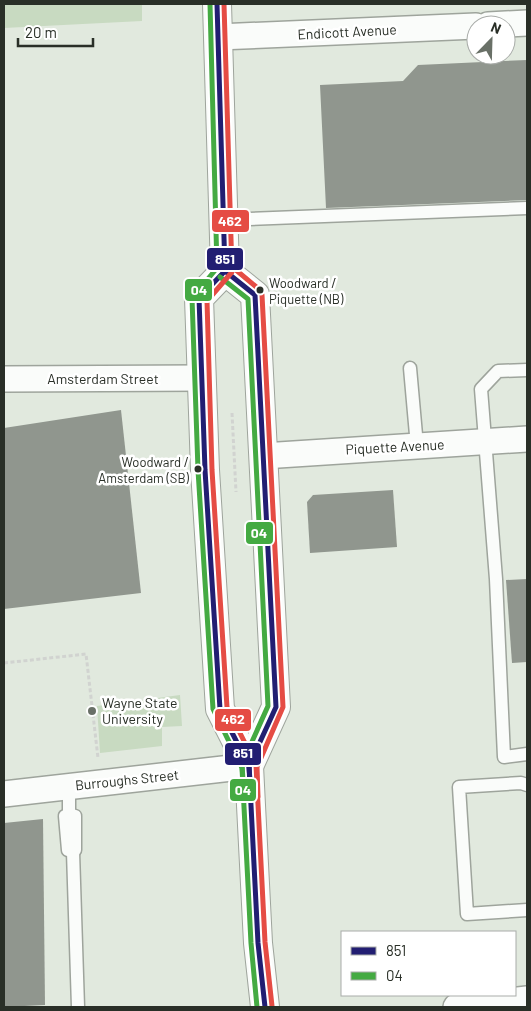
<svg xmlns="http://www.w3.org/2000/svg" width="531" height="1011" viewBox="0 0 531 1011" font-family="Barlow,sans-serif">
<rect width="100%" height="100%" fill="#e1e9de"/>
<g fill="#c8dac1">
<path d="M4 4H142V21L4 28Z"/>
<path d="M180 695 182 726 162 727V746L100 753 97 706Z"/>
</g>
<g fill="#90968e">
<path d="M527 60V200L326 208 320 85 403 81 418 65Z"/>
<path d="M121 410 141 593 4 609V428Z"/>
<path d="M393 490 397 547 310 553 307 502 313 495Z"/>
<path d="M527 579V662L512 663 506 580Z"/>
<path d="M43 819 45 1005 4 1007V823Z"/>
</g>
<g fill="none" stroke-linecap="round" stroke-linejoin="round">
<defs>
<g id="lane">
<path d="M223 220 527 208"/>
<path d="M410 368 417 446"/>
<path d="M527 370 498 371 481 389 496 579 504 757 527 754"/>
<path d="M527 785 521 783 459 787 467 914 527 910"/>
<path d="M69 786V814L65 816 68 850 73 852 75 850V816L69 814"/>
<path d="M73 852 78 1007"/>
</g>
<g id="street">
<path d="M488 25 527 23"/>
<path d="M218 37 476 26"/>
<path d="M4 379 202 378"/>
<path d="M263 456 527 439"/>
<path d="M4 794 249 766"/>
<path d="M456 1007 527 999"/>
</g>
<g id="primary">
<path d="M217 4 225 271 199 298 205 470 220 709 249 766 258 943 265 1007"/>
<path d="M225 271 255 295 276 707 249 766"/>
</g>
</defs>
<use href="#lane" stroke="#9ea49c" stroke-width="15"/>
<use href="#street" stroke="#9ea49c" stroke-width="28"/>
<use href="#primary" stroke="#9ea49c" stroke-width="30"/>
<g stroke="#d1d3d0" stroke-width="3" stroke-dasharray="4 2.5" stroke-linecap="butt">
<path d="M232 413 236 492"/>
<path d="M4 663 86 654 98 758"/>
</g>
<use href="#lane" stroke="#fafcfa" stroke-width="12"/>
<use href="#street" stroke="#fafcfa" stroke-width="25"/>
<use href="#primary" stroke="#fafcfa" stroke-width="28"/>
<defs>
<g id="bus-1">
<path d="M217 4 225 271 199 298 205 470 220 709 249 766 258 943 265 1007"/>
<path d="M225 271 255 295 276 707 249 766 251 797"/>
</g>
<g id="bus-2">
<path d="M210 4 217 268 192 298 198 470 213 709 242 768 251 943 257 1007"/>
<path d="M220 277 248 299 268 706 242 764 244 797"/>
</g>
<g id="bus-3">
<path d="M224 4 232 272 207 301 212 470 227 707 256 765 265 942 272 1006"/>
<path d="M230 265 260 290 262 295 283 707 257 767 258 797"/>
</g>
</defs>
<use href="#bus-1" stroke="#fff" stroke-width="9"/>
<use href="#bus-2" stroke="#fff" stroke-width="9"/>
<use href="#bus-3" stroke="#fff" stroke-width="9"/>
<use href="#bus-1" stroke="#221e72" stroke-width="5"/>
<use href="#bus-2" stroke="#44aa42" stroke-width="5"/>
<use href="#bus-3" stroke="#e54c44" stroke-width="5"/>
</g>
<g fill="#292f27" stroke="#fff" stroke-width="2">
<circle cx="260" cy="290" r="4.5"/>
<circle cx="198" cy="469" r="4.5"/>
</g>
<circle fill="#697067" stroke="#fff" stroke-width="2" cx="92" cy="711" r="5"/>
<g text-anchor="middle" stroke-width="5" stroke-linejoin="round" paint-order="stroke">
<g font-size="13" fill="#292f27" stroke="#fff" text-anchor="start">
<text x="269" y="288">Woodward /<tspan x="269" dy="16">Piquette (NB)</tspan></text>
<text x="189" y="467" text-anchor="end">Woodward /<tspan x="189" dy="16">Amsterdam (SB)</tspan></text>
</g>
<g font-size="14" fill="#292f27" stroke="#fff">
<text transform="translate(347 32) rotate(-3)" y="5">Endicott Avenue</text>
<text x="103" y="384">Amsterdam Street</text>
<text transform="translate(395 447) rotate(-3)" y="5">Piquette Avenue</text>
<text transform="translate(127 780) rotate(-6)" y="5">Burroughs Street</text>
</g>
<g font-size="14" fill="#292f27" stroke="#fff" text-anchor="start">
<text x="102" y="708">Wayne State<tspan x="102" dy="16">University</tspan></text>
</g>
</g>
<g stroke="#fff" stroke-width="2">
<rect x="211" y="209" width="39" height="24" rx="5" fill="#e54c44"/>
<rect x="206" y="247" width="38" height="24" rx="5" fill="#221e72"/>
<rect x="184" y="278" width="29" height="24" rx="5" fill="#44aa42"/>
<rect x="245" y="521" width="29" height="24" rx="5" fill="#44aa42"/>
<rect x="214" y="708" width="38" height="24" rx="5" fill="#e54c44"/>
<rect x="224" y="742" width="38" height="24" rx="5" fill="#221e72"/>
<rect x="229" y="778" width="28" height="24" rx="5" fill="#44aa42"/>
</g>
<g font-size="14" text-anchor="middle" font-weight="bold" fill="#fff">
<text x="230" y="226">462</text>
<text x="225" y="264">851</text>
<text x="199" y="295">04</text>
<text x="259" y="538">04</text>
<text x="233" y="724">462</text>
<text x="243" y="758">851</text>
<text x="243" y="795">04</text>
</g>
<rect width="531" height="1011" fill="none" stroke="#292f27" stroke-width="10"/>
<rect x="341" y="931" width="175" height="65" fill="#ffffff" stroke="#a9aca9"/>
<rect x="351" y="947" width="25" height="8" fill="#221e72" stroke="#a9aca9"/>
<text x="386" y="956" font-size="15" fill="#292f27">851</text>
<rect x="351" y="972" width="25" height="8" fill="#44aa42" stroke="#a9aca9"/>
<text x="386" y="981" font-size="15" fill="#292f27">04</text>
<g transform="translate(491 40) rotate(23)"><circle r="24" fill="#ffffff" stroke="#a9aca9"/>
<path d="M0-4L9 19L0 12L-9 19Z" fill="#697067"/>
<text y="-8" font-size="14" font-weight="bold" text-anchor="middle" fill="#292f27">N</text>
</g>
<path d="M18 38v8h75v-8" fill="none" stroke="#292f27" stroke-width="2.5"/>
<text x="25" y="38" font-size="15" fill="#292f27" stroke="#ffffff" stroke-width="4" paint-order="stroke">20 m</text>
</svg>
